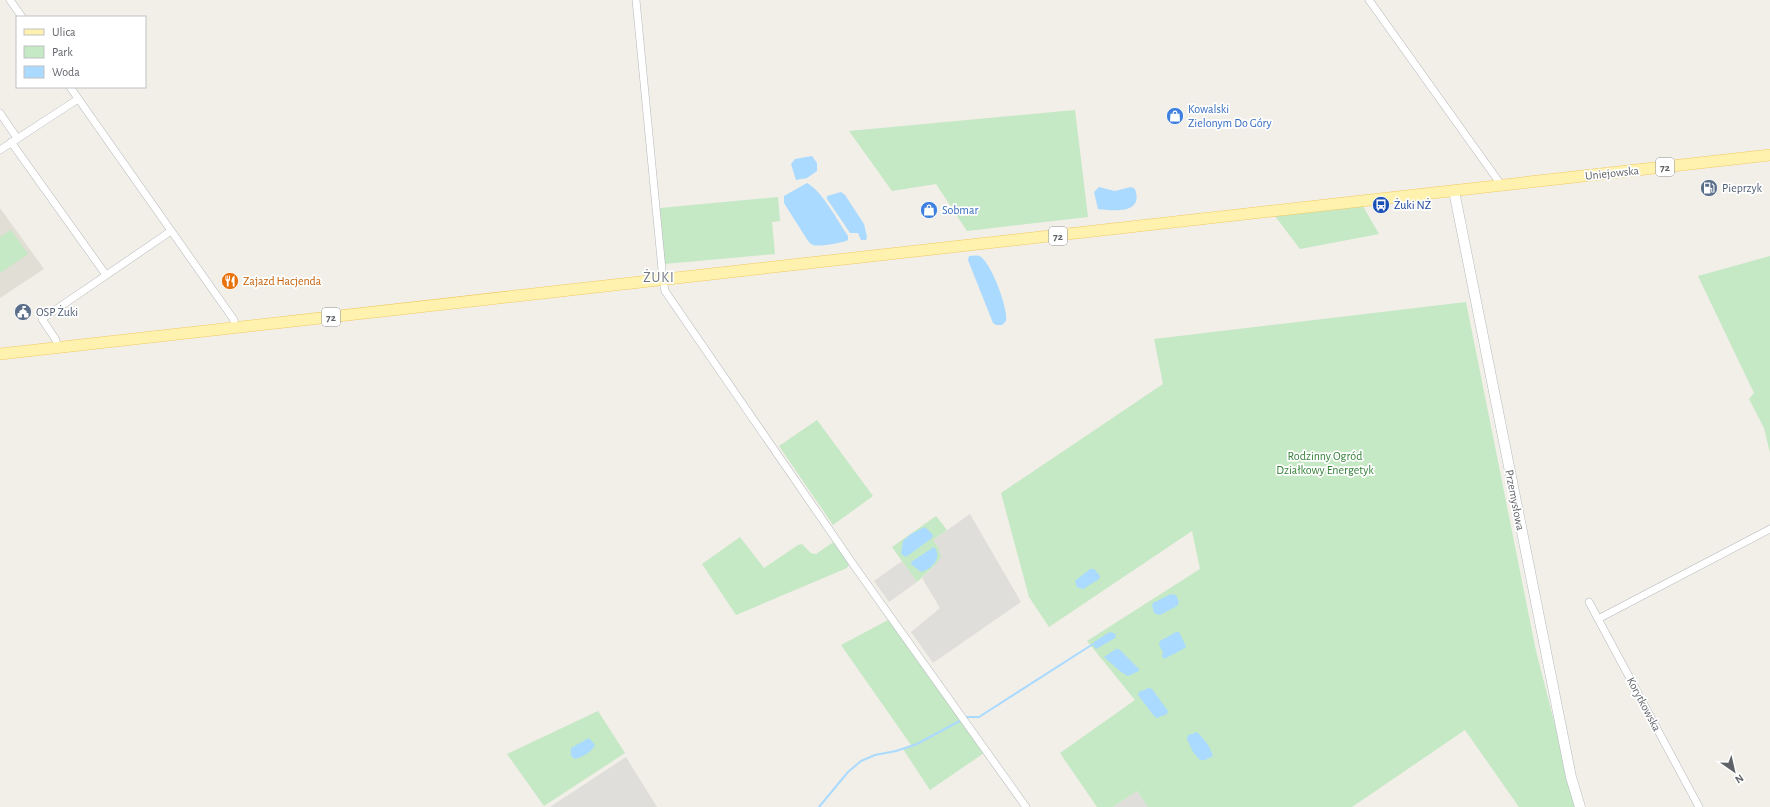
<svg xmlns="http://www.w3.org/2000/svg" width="1770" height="807" viewBox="0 0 1770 807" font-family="'Alegreya Sans',sans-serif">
<rect width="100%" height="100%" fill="#f1efe8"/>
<g fill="#e0deda">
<path d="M970 514 1021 602 933 663 911 632 940 608 922 578 935 565 938 547 933 540Z"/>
<path d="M902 561 917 582 889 602 874 581Z"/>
<path d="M626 757 657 807H550Z"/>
<path d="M1137 791 1148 807H1113Z"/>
</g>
<path fill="#e1ded6" d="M0 208 44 269 0 298Z"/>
<g fill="#c5e8c5">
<path d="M1075 110 1088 217 967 231 936 184 892 191 849 131Z"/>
<path d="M778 197 780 221 772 222 775 254 664 264 660 208Z"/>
<path d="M1361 203 1379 234 1300 249 1275 216Z"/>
<path d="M11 230 28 254 0 273V237Z"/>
<path d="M1770 256V453L1764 428 1749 399 1754 393 1698 276Z"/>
<path d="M1466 302 1536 651 1576 807H1519L1465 730 1352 807H1148L1137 791 1113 807H1097L1060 753 1135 700 1087 641 1200 569 1192 531 1049 627 1029 597 1001 493 1163 384 1154 339Z"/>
<path d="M817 420 873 496 833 525 779 446Z"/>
<path d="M936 516 947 530 933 540 938 547 941 557 935 565 917 582 892 547Z"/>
<path d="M740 537 764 568 798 545 802 544 811 553 816 554 835 541 850 563 847 568 736 615 702 564Z"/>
<path d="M890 619 984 753 930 790 903 749 911 745 841 645Z"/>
<path d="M598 711 625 753 544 806 507 754Z"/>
</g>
<g fill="#aadaff">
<path d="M812 156 817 163V171L807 178 796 180 791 164 795 159Z"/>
<path d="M807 183C823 192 837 220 848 236V240C843 243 818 247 813 245 812 245 809 242 808 241L784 203V196Z"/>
<path d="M1099 187 1115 191 1131 187 1135 189C1144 214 1114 211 1098 209L1094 192Z"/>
<path d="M841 192 845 195 864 224 867 237 866 240H861L858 233H850L827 199V196Z"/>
<path d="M969 256C972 256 976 255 979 256 990 259 1009 310 1006 321L1002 325H996L993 323 968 260Z"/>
<path d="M925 527 933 535 932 538 906 557 901 554 903 541 911 534Z"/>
<path d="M934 547C943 557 932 569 921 572L911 564V562Z"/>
<path d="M1090 569H1094L1100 576 1099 579 1083 589 1077 587 1075 581Z"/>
<path d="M1171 594 1176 595 1179 602 1177 606 1160 615 1154 613 1152 605 1153 603Z"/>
<path d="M1110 632 1116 634 1115 638 1096 649 1093 645 1094 642Z"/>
<path d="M1176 632H1179L1186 646 1185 648 1164 659 1162 656 1163 652 1159 645 1160 641Z"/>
<path d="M1116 649H1119L1139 669V671L1128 676 1121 672 1104 657Z"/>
<path d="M1149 688 1152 689 1168 711 1167 714 1157 718 1154 716 1138 695 1139 692Z"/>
<path d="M1197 732C1204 739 1210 746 1213 756L1205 760H1200L1193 752 1187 739 1188 735Z"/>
<path d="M589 738 595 745C592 752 582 757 575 759L571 756V748Z"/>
</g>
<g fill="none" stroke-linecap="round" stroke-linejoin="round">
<path stroke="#aadaff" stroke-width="2" d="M819 807 848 772 861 761 875 755 896 751 917 744 967 717H979L1093 644"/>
<defs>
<g id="street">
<path d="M10 0 22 17"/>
<path d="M636 0 663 280 665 291 855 567 1026 807"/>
<path d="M1369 0 1502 186"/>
<path d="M70 87 234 320 235 328"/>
<path d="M0 113 17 138"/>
<path d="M11 142 106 275"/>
<path d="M0 150 78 99"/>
<path d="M57 348 56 340 42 319 171 231"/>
<path d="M1589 602 1699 807"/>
<path d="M1598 619 1770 529"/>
</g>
<path id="secondary" d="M1454 191 1571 777 1580 807"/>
<path id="primary" d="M0 354 1770 155"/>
</defs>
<use href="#street" stroke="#b5b8bc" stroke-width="8"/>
<use href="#secondary" stroke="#b6babf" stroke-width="11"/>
<use href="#primary" stroke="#f2c960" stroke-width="12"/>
<use href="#street" stroke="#fff" stroke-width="7"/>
<use href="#secondary" stroke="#fff" stroke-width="10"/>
<use href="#primary" stroke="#fff2af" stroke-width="11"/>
</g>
<defs>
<symbol id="shop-disc" viewBox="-11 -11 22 22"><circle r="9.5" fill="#3f7fe0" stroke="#fff"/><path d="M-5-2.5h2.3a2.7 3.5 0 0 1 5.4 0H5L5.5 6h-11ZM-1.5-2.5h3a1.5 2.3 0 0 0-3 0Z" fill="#fff"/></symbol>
<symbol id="fuel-disc" viewBox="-11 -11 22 22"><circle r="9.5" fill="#5c6f8a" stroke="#fff"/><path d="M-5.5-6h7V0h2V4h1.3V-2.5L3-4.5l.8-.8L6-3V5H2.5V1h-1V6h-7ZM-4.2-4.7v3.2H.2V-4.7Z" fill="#fff"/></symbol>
<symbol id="bus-disc" viewBox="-11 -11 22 22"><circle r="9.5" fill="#1a4fb4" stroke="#fff"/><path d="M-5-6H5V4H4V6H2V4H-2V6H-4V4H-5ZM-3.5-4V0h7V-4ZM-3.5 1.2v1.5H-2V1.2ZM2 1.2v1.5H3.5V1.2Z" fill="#fff"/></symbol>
<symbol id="restaurant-disc" viewBox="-11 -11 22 22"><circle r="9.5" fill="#e8710a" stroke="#fff"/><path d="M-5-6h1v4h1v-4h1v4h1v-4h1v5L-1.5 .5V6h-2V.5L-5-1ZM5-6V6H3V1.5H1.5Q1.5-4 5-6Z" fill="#fff"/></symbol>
<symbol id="civic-disc" viewBox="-11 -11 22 22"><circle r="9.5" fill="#5c6f8a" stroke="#fff"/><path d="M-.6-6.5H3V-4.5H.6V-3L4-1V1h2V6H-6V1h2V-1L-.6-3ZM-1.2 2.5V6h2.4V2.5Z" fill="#fff"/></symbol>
</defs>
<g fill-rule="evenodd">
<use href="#shop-disc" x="1165" y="106" width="20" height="20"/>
<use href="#fuel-disc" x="1699" y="178" width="20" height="20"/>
<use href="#bus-disc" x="1371" y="195" width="20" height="20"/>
<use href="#shop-disc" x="919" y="200" width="20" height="20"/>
<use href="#restaurant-disc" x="220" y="271" width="20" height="20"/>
<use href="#civic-disc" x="13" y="302" width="20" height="20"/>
</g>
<g text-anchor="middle" stroke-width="3.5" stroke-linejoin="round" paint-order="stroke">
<g fill="#fff" stroke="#8f9295" stroke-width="1">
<rect x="1656" y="158" width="18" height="18" rx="3"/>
<rect x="1049" y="227" width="18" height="18" rx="3"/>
<rect x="322" y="308" width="18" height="18" rx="3"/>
</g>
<g font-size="11" font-weight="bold" fill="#5f6368">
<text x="1665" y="171">72</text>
<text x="1058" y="240">72</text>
<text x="331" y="321">72</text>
</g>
<g font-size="12" fill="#366cbe" stroke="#fff" text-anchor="start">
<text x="1188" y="113">Kowalski<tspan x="1188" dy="14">Zielonym Do Góry</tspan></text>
<text x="942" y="214">Sobmar</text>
</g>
<g font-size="12" fill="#5f6368" stroke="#fff">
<text transform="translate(1612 173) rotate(-6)" y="4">Uniejowska</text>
<text transform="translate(1515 500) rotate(79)" y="4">Przemysłowa</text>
<text transform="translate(1644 704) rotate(62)" y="4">Korytkowska</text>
</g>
<g font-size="12" fill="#4e5e75" stroke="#fff" text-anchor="start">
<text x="1722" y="192">Pieprzyk</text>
<text x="36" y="316">OSP Żuki</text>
</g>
<g font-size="12" fill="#164399" stroke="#fff" text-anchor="start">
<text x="1394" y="209">Żuki NŻ</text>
</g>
<g font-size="12" fill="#c56008" stroke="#fff" text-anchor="start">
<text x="243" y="285">Zajazd Hacjenda</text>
</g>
<g font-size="12" fill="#348238" stroke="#fff">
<text x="1325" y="460">Rodzinny Ogród<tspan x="1325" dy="14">Działkowy Energetyk</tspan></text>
</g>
<g font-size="14" letter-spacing="1" fill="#70757a" stroke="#fff">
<text x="659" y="282">ŻUKI</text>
</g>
</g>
<rect x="16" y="16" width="130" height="72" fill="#ffffff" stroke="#bfc1c3"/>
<rect x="24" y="29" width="20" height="6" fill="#fff2af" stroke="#bfc1c3"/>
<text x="52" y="36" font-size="12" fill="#5f6368">Ulica</text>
<rect x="24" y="46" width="20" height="12" fill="#c5e8c5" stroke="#bfc1c3"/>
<text x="52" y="56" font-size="12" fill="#5f6368">Park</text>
<rect x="24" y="66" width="20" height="12" fill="#aadaff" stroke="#bfc1c3"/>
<text x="52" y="76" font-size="12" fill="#5f6368">Woda</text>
<g transform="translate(1734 771) rotate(146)" stroke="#ffffff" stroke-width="3" paint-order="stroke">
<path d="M0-3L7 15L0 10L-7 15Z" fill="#5f6368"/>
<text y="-6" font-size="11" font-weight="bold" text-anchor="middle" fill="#5f6368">N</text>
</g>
</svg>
